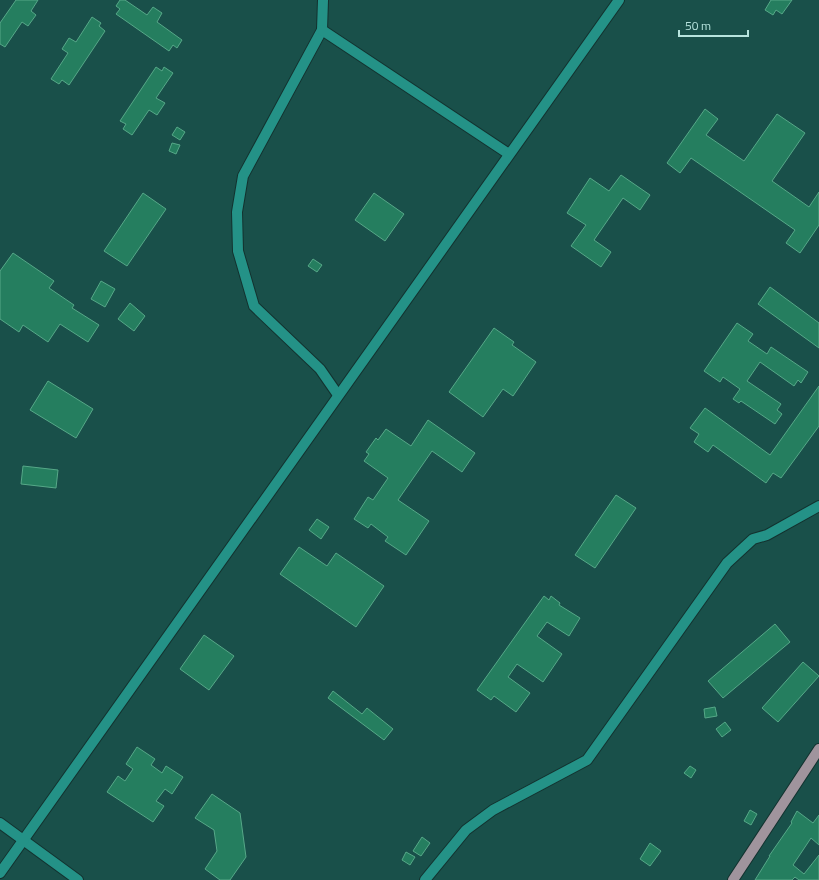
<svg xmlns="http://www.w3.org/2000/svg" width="819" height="880" viewBox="0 0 819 880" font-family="'Titillium Web',sans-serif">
<rect width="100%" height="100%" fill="#19504a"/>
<g fill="#257e5f" stroke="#56a888">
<path d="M16 0H38L31 11 36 15 28 26 22 22 5 47 0 44V23Z"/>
<path d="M120 0H125L147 15 153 7 162 13 157 22 182 40 177 48 173 45 169 51 116 14 120 9 116 6Z"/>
<path d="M771 0H792L782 14 776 10 773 15 765 10Z"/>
<path d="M92 17 101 23 99 26 105 31 69 85 62 80 59 84 51 79 68 53 62 49 69 38 76 42Z"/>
<path d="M156 67 162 71 164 67 173 73 156 98 165 103 157 115 149 110 132 135 123 129 126 124 120 121Z"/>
<path d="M705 109 718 119 706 135 744 161 777 114 805 133 772 181 809 207 819 192V225L800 253 786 243 795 230 691 158 680 173 667 163Z"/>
<path d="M177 127 185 132 180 140 172 135Z"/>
<path d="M172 143 180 145 176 154 169 151Z"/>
<path d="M621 175 650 195 640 210 623 198 594 240 611 252 601 267 571 246 586 225 567 213 590 178 609 191Z"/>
<path d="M143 193 166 209 127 266 104 251Z"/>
<path d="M374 193 404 214 385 241 355 220Z"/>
<path d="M13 253 54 281 49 288 74 305 72 308 99 325 88 342 60 324 48 342 23 325 19 332 0 319V271Z"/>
<path d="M313 259 322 265 317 272 308 266Z"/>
<path d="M101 281 115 289 105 307 91 299Z"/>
<path d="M770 287 819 323V348L758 304Z"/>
<path d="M130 303 145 316 134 331 118 319Z"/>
<path d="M737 323 753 334 748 341 767 354 771 347 808 372 801 383 798 380 794 386 760 362 747 381 781 404 777 410 782 414 775 424 741 401 739 403 733 399 740 389 723 377 720 382 704 371Z"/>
<path d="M494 328 514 342 512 345 536 362 513 396 503 389 483 417 449 392Z"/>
<path d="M48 381 93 409 76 438 30 410Z"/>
<path d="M819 386V426L781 478 773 473 766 483 713 445 708 452 694 442 699 434 690 428 705 408 770 455Z"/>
<path d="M428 420 475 453 462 472 432 451 398 500 429 521 406 555 385 541 388 537 371 524 368 528 354 519 368 497 373 500 388 478 364 461 369 454 366 452 376 438 378 440 386 429 411 446Z"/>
<path d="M23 466 58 470 56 488 21 484Z"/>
<path d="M616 495 636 508 595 568 575 555Z"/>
<path d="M317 519 329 527 321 539 309 530Z"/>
<path d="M299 547 327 566 336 553 384 586 356 627 280 574Z"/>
<path d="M544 596 549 600 551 596 560 603 559 605 580 618 569 636 547 622 537 636 562 654 543 682 517 664 508 677 530 693 516 712 494 696 491 700 477 690Z"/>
<path d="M775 624 790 642 723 698 708 681Z"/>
<path d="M204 635 234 656 209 690 180 669Z"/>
<path d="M803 662 819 676 778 722 762 708Z"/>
<path d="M333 691 362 714 367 708 393 729 384 740 328 698Z"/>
<path d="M715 707 717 716 705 718 704 709Z"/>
<path d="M725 722 731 730 722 737 716 729Z"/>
<path d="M137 747 155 759 151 765 162 773 166 766 183 777 172 794 165 789 156 801 164 806 153 822 107 792 118 776 125 781 133 769 126 764Z"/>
<path d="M690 766 696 770 691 778 684 773Z"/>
<path d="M212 794 240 813 246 857 230 880H220L205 869 217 851 214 830 195 818Z"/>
<path d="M750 810 757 814 751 825 744 821Z"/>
<path d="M797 811 813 823 819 815V845L811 838 793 865 804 874 819 855V880H799L795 877 792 880H755L770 856H769L792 823 791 822Z"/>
<path d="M422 837 430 843 421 856 413 851Z"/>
<path d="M650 843 661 851 650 866 640 859Z"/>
<path d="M406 852 415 857 410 865 402 860Z"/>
</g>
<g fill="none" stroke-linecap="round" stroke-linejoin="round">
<defs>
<g id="minor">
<path d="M323 0 322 30 243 176 237 212 238 251 254 306 320 369 338 395"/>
<path d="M322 30 509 154"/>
<path d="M0 823 78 880"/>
<path d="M0 873 619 0"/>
<path d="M425 880 466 830 493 810 587 760 727 563 753 539 767 535 819 506"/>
</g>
<path id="major" d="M733 880 819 749"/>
</defs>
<use href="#minor" stroke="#13322f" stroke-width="12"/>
<use href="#major" stroke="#13322f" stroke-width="12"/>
<use href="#minor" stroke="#249287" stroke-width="10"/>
<use href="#major" stroke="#a0949d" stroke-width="10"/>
</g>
<path d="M679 30v6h69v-6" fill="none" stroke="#b7e4de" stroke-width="2"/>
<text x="685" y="30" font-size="12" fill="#b7e4de" stroke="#19504a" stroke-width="3" paint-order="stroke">50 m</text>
</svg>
